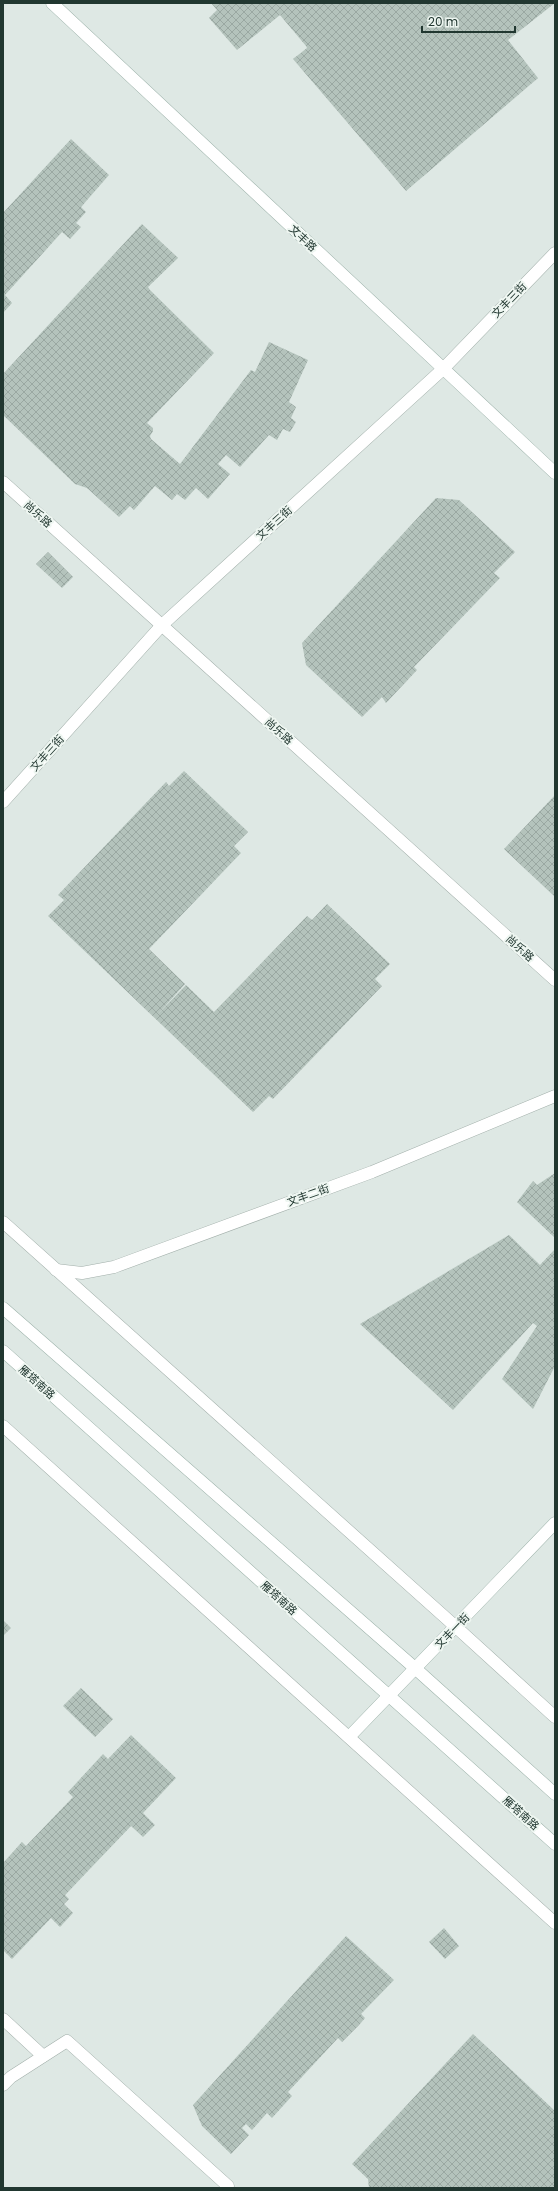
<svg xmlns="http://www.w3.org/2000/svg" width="558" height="2191" viewBox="0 0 558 2191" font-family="Poppins,'Noto Sans SC',sans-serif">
<defs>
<pattern id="building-cross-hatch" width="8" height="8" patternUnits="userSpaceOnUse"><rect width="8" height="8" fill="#b4c3bc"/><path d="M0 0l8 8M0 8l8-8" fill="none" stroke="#9aa8a2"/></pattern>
</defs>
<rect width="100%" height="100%" fill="#dee8e4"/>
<g fill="url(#building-cross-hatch)">
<path d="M211 3H555L508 40 538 78 406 191 293 59 307 48 306 46 280 15 237 50 209 18 217 10Z"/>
<path d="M71 139 109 175 81 207 86 212 76 223 81 227 70 239 62 232 5 295 12 303 3 313V213Z"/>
<path d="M142 224 178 258 148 287 150 290 214 353 147 423 153 428V431L150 436 151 439 180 464 245 378 251 370 255 372 269 342 308 360 289 402 296 407 291 418 296 422 290 432 283 429 277 440 269 435 240 467 226 455 218 464 230 474 208 499 196 488 185 500 177 494 172 500 155 486 134 510 130 506 119 517 87 488 75 484 3 415V374Z"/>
<path d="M436 498 459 500 515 552 494 573 500 578 414 667 417 670 386 703 382 697 362 717 306 665 302 643Z"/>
<path d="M48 552 73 577 62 588 36 564Z"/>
<path d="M184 771 248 832 234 846 241 853 149 949 185 984 157 1015 186 985 214 1012 307 916 312 920 327 904 390 964 375 979 382 986 273 1099 269 1096 253 1112 48 916 64 900 58 895 166 782 169 786Z"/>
<path d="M555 795V897L504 849Z"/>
<path d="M555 1173V1238L517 1202 533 1181 537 1185Z"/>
<path d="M509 1235 540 1265 555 1249V1366L533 1409 502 1379 535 1329 537 1326 533 1323 453 1410 360 1324Z"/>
<path d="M3 1620 11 1628 3 1636Z"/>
<path d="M81 1688 113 1719 95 1737 63 1706Z"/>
<path d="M131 1735 176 1778 143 1813 155 1825 143 1837 131 1826 65 1895 69 1899 64 1904 73 1913 60 1927 51 1918 12 1959 3 1950V1863L22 1842 26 1846 73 1797 68 1792 103 1754 108 1759Z"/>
<path d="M444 1928 459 1946 445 1959 429 1942Z"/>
<path d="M346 1936 394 1980 361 2014 365 2018 359 2025 342 2042 338 2038 288 2092 292 2096 272 2118 267 2113 252 2130 246 2124 242 2128 249 2135 231 2154 202 2126 193 2105Z"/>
<path d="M473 2034 555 2111V2188H369L368 2179 352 2164Z"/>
</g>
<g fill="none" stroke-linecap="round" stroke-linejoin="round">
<defs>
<g id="street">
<path d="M3 482 555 980"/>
<path d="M3 802 162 625 443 369 555 253"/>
<path d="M3 1222 456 1627 555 1717"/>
<path d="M56 1270 82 1273 114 1267 372 1172 555 1096"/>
<path d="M3 1426 555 1923"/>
<path d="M3 2019 43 2056"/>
<path d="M3 2085 11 2077 67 2041 228 2186"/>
</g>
<g id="secondary">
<path d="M52 3 555 473"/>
<path d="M3 1308 416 1669 555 1794"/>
<path d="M3 1351 555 1844"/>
<path d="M349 1737 555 1523"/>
</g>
</defs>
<use href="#street" stroke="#a2afaa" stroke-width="13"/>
<use href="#secondary" stroke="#9eb3ab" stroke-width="13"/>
<use href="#street" stroke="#fff" stroke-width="12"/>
<use href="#secondary" stroke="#fff" stroke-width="12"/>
</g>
<g text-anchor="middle" stroke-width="4" stroke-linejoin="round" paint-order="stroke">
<g font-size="11" fill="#213730" stroke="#eef6f1">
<text transform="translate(303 238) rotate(43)" y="4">文丰路</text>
<text transform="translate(509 300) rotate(-46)" y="4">文丰三街</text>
<text transform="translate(38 514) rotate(42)" y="4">尚乐路</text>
<text transform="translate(274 523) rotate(-42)" y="4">文丰三街</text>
<text transform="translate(279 731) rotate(42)" y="4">尚乐路</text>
<text transform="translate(47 753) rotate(-48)" y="4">文丰三街</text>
<text transform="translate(520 948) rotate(42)" y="4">尚乐路</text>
<text transform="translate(308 1195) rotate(-20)" y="4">文丰二街</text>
<text transform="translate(37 1382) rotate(42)" y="4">雁塔南路</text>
<text transform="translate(279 1598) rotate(42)" y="4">雁塔南路</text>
<text transform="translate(452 1631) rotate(-46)" y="4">文丰一街</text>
<text transform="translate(521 1813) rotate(42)" y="4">雁塔南路</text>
</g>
</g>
<rect width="558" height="2191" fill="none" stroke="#213730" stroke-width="8"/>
<path d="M422 26v6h93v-6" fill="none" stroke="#213730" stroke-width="2"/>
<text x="428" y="26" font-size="12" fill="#213730" stroke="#eef6f1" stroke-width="3" paint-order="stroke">20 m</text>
</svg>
